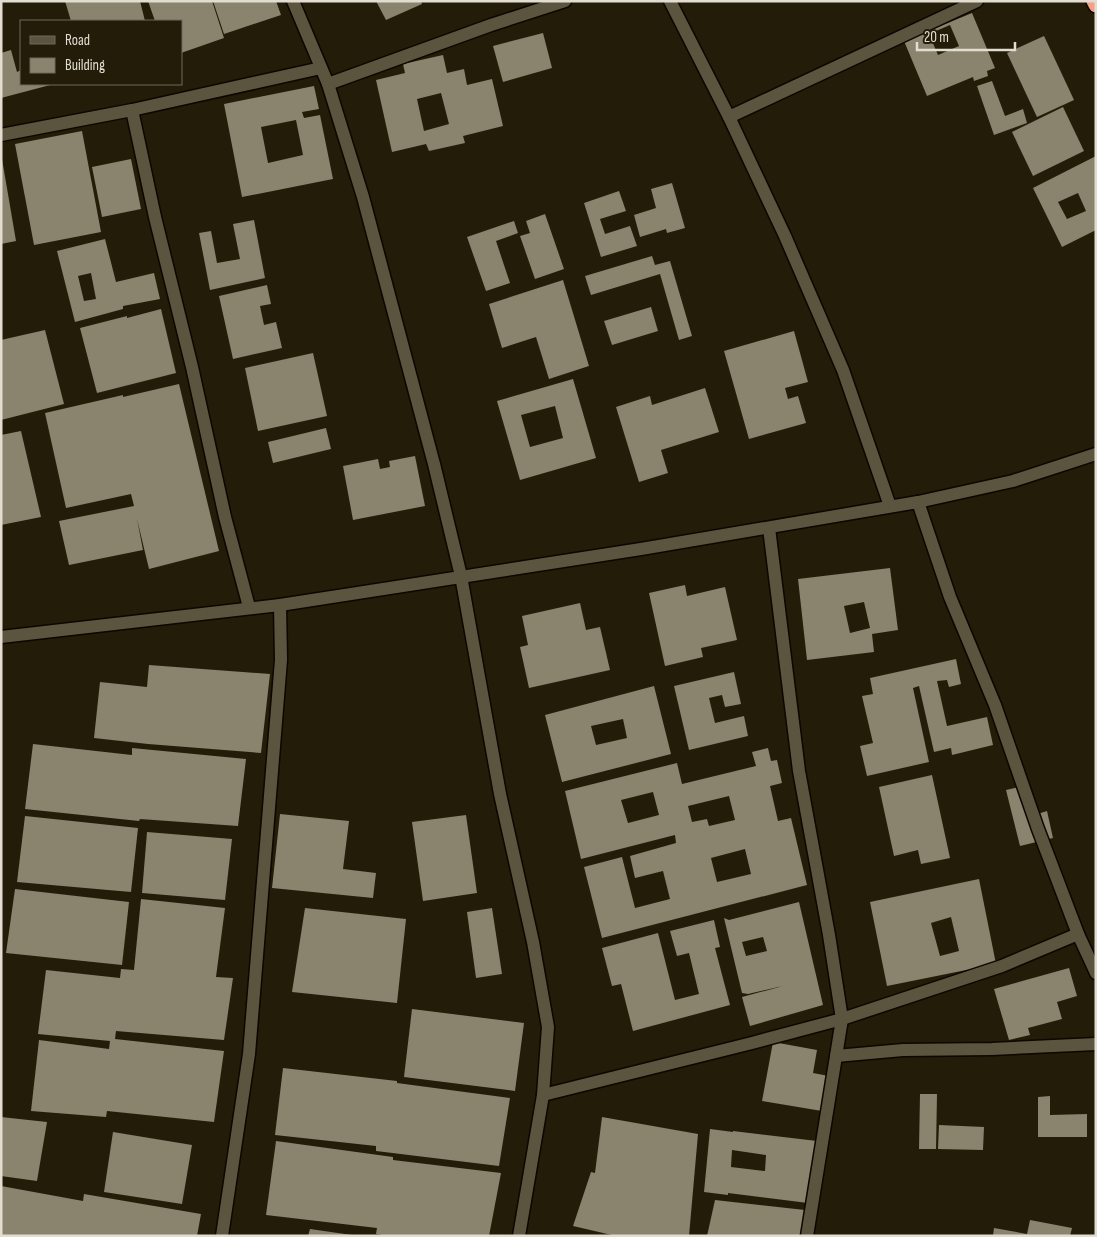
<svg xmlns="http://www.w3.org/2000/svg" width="1097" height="1237" viewBox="0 0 1097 1237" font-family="'Sofia Sans Condensed',sans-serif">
<rect width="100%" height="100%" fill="#231c09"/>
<g fill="#8a836d" fill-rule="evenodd">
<path d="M65 1H140L145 21H71Z"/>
<path d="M148 1H212L224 38 181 53V21H155Z"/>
<path d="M213 1H276L281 15 224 34Z"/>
<path d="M376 1H421L422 4 386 20Z"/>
<path d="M972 13 995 68 987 71 988 76 974 81 973 77 927 96 904 41ZM950 25 959 46 938 55 929 34Z"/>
<path d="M543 33 552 68 503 82 493 46Z"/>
<path d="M1044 36 1074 100 1037 117 1007 53Z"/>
<path d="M11 50 17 72 21 70V84H54L1 98V53Z"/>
<path d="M443 55 447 73 464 69 467 85 492 79 503 126 463 136 465 143 429 151 426 144 392 152 376 80 405 73 403 64ZM441 93 449 124 424 131 417 99Z"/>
<path d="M992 81 1005 116 1023 109 1027 123 994 135 977 86Z"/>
<path d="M314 86 319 109 302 112 304 118 320 115 333 179 242 197 224 104ZM296 120 303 155 268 163 261 127Z"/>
<path d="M1063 107 1084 151 1033 176 1012 132Z"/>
<path d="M82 131 101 232 34 245 15 144Z"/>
<path d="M1096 156V230L1062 247 1033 188ZM1078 193 1086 211 1067 219 1058 202Z"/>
<path d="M2 159 16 241 1 244V160Z"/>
<path d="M131 159 141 209 102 217 92 167Z"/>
<path d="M672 183 685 228 667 233 666 229 640 237 634 215 656 208 651 189Z"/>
<path d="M619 191 626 211 600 219 605 234 630 226 637 246 601 257 584 203Z"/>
<path d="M545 214 564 269 535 279 520 236 530 233 526 221Z"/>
<path d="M254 220 265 278 210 290 199 233 211 231 217 263 240 259 233 224Z"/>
<path d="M514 221 518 233 496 241 510 283 486 291 467 237Z"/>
<path d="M105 239 116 282 154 273 160 299 123 306V309L75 322 57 251ZM91 273 96 299 84 301 78 276Z"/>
<path d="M652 256 655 265 670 261 692 336 679 340 660 274 591 295 585 276Z"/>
<path d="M563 280 589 366 549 379 536 337 502 348 489 304Z"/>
<path d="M267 285 271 304 260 306 264 325 276 322 282 348 233 359 219 296Z"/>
<path d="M651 307 658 331 612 345 604 321Z"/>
<path d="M161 309 176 373 97 393 80 328 127 316V318Z"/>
<path d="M45 330 64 404 1 420V340Z"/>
<path d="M794 331 808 382 785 388 788 399 798 396 806 423 749 439 724 351Z"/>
<path d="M313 353 327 416 258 431 245 368Z"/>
<path d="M573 379 596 458 520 480 497 401ZM555 406 563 438 530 447 521 415Z"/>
<path d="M179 384 219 551 149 569 137 519 143 550 69 565 59 521 134 506 131 494 66 508 45 413 123 395V397Z"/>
<path d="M705 388 719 432 661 450 668 473 639 482 616 407 650 396 652 405Z"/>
<path d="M326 428 331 449 273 463 268 442Z"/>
<path d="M21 431 41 517 1 525V435Z"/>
<path d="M415 456 425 506 353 520 343 466 378 459 380 469 390 467 389 461Z"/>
<path d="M890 568 898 630 872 634 874 652 807 660 798 579ZM864 602 870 628 850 633 844 606Z"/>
<path d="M685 585 687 596 725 587 737 640 701 648 703 657 665 666 649 593Z"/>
<path d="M580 603 586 630 600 627 610 670 529 688 520 647 528 645 522 616Z"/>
<path d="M956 659 961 684 949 687 947 680 937 681 947 726 987 717 993 745 952 755 951 748 934 752 919 686 913 688 929 762 867 776 860 746 873 743 862 696 873 694 870 678Z"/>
<path d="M149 665 270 674 261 753 148 744 94 738 100 682 147 687Z"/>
<path d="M734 672 741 704 725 707 722 695 709 698 715 723 744 716 748 736 689 750 674 686Z"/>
<path d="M654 686 671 754 562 782 545 715ZM623 719 627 738 596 745 591 726Z"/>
<path d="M33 744 132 755V748L246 759 238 826 140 819 139 821 25 809Z"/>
<path d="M768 748 771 761 777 760 782 783 770 786 778 821 791 818 807 885 602 938 584 867 622 857 635 908 670 899 663 871 635 878 630 856 676 843 675 835 581 859 565 791 677 763 682 784 756 766 752 752ZM653 792 659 815 628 823 621 800ZM729 796 735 820 709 826 707 819 692 822 688 806ZM745 849 751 874 717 882 711 858Z"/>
<path d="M932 775 950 858 921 864 918 850 894 856 879 787Z"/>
<path d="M1027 785 1034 815 1047 811 1053 838 1020 846 1006 790Z"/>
<path d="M280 814 349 821 343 869 376 873 373 898 272 888Z"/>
<path d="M466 815 477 893 423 901 412 822Z"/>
<path d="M25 816 138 828 131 892 17 882Z"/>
<path d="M147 832 232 839 225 900 142 893Z"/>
<path d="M979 879 996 964 887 986 870 902ZM951 917 959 951 940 956 931 923Z"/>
<path d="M15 889 129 902 122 965 6 953Z"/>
<path d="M141 899 225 908 216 977 233 978 224 1040 116 1031 115 1039 224 1051 214 1122 107 1111 106 1117 31 1111 39 1040 109 1049 110 1041 38 1034 46 970 120 978 121 969 134 970Z"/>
<path d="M799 902 823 1005 750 1026 742 997 783 986 748 994 742 993 724 918 729 920ZM763 937 767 951 746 956 742 942Z"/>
<path d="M305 908 406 919 397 1003 292 992Z"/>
<path d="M492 908 502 974 476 978 467 912Z"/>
<path d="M714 920 720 947 715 948 730 1005 633 1031 621 984 612 986 602 948 658 933 675 1000 699 994 689 953 677 956 670 931Z"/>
<path d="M1069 968 1077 996 1057 1002 1062 1019 1028 1028 1030 1035 1009 1040 994 989Z"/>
<path d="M412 1009 524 1023 515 1091 404 1077Z"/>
<path d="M773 1042 817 1050 813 1073 829 1076 822 1111 762 1101Z"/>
<path d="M283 1068 397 1081V1083L510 1098 499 1166 376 1151V1146L275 1135Z"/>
<path d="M920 1094H937L936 1149H919Z"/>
<path d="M1050 1096V1115L1087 1114V1137H1038V1097Z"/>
<path d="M1 1117 47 1122 37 1181 1 1176Z"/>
<path d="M602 1117 698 1134 689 1236H616L573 1226 591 1172 595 1173Z"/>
<path d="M939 1125 984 1127 983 1150 938 1149Z"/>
<path d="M710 1129 733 1132V1131L817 1141 808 1203 728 1193V1195L704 1192ZM732 1150 766 1155 765 1171 731 1167Z"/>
<path d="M113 1132 192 1145 182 1204 104 1192Z"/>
<path d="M276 1141 393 1157V1160L501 1173 489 1236H389L376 1234 377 1228 266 1215Z"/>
<path d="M1 1186 83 1201 84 1194 201 1214 197 1236H1Z"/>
<path d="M715 1200 814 1211 810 1236H707Z"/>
<path d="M1030 1220 1072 1228 1070 1236H993L994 1228 1027 1234Z"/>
<path d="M310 1229 352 1235 351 1236H308Z"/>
</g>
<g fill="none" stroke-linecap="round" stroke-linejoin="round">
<defs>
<g id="street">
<path d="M293 1 328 84 363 197 434 464 461 576 500 794 533 942 548 1027 543 1095 519 1236"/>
<path d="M670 1 729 117 785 236 843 370 890 506"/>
<path d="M328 84 491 25 565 1"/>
<path d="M132 110 155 217 192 367 225 517 249 607"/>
<path d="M729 117 977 1"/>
<path d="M1 135 132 110 321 68"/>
<path d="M918 502 950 597 995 705 1038 829 1078 934 1096 973"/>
<path d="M769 528 799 771 829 935 842 1019 807 1236"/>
<path d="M1 637 280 605 641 549 918 502 1013 481 1096 454"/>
<path d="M836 1056 903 1050 992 1049 1096 1044"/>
<path d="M543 1095 752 1043 842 1019 1002 966 1078 934"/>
<path d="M222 1236 249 1054 281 660 280 605"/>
</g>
<path id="highway" d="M1094 1 1096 5"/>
</defs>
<use href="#street" stroke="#0c0700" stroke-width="15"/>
<use href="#highway" stroke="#0c0700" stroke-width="18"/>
<use href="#street" stroke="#5b543f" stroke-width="12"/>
<use href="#highway" stroke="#f59f86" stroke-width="15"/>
</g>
<rect width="1097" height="1237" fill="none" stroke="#e1ded1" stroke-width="5"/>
<rect x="20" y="20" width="162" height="65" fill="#231c09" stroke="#6f6a59"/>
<rect x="30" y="36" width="25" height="8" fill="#5b543f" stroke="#6f6a59"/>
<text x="65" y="45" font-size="15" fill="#e1ded1">Road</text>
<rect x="30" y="58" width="25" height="15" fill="#8a836d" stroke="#6f6a59"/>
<text x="65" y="70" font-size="15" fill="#e1ded1">Building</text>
<path d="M917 42v8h98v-8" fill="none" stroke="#e1ded1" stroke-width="2.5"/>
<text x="924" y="42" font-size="15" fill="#e1ded1" stroke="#231c09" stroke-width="4" paint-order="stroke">20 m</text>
</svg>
